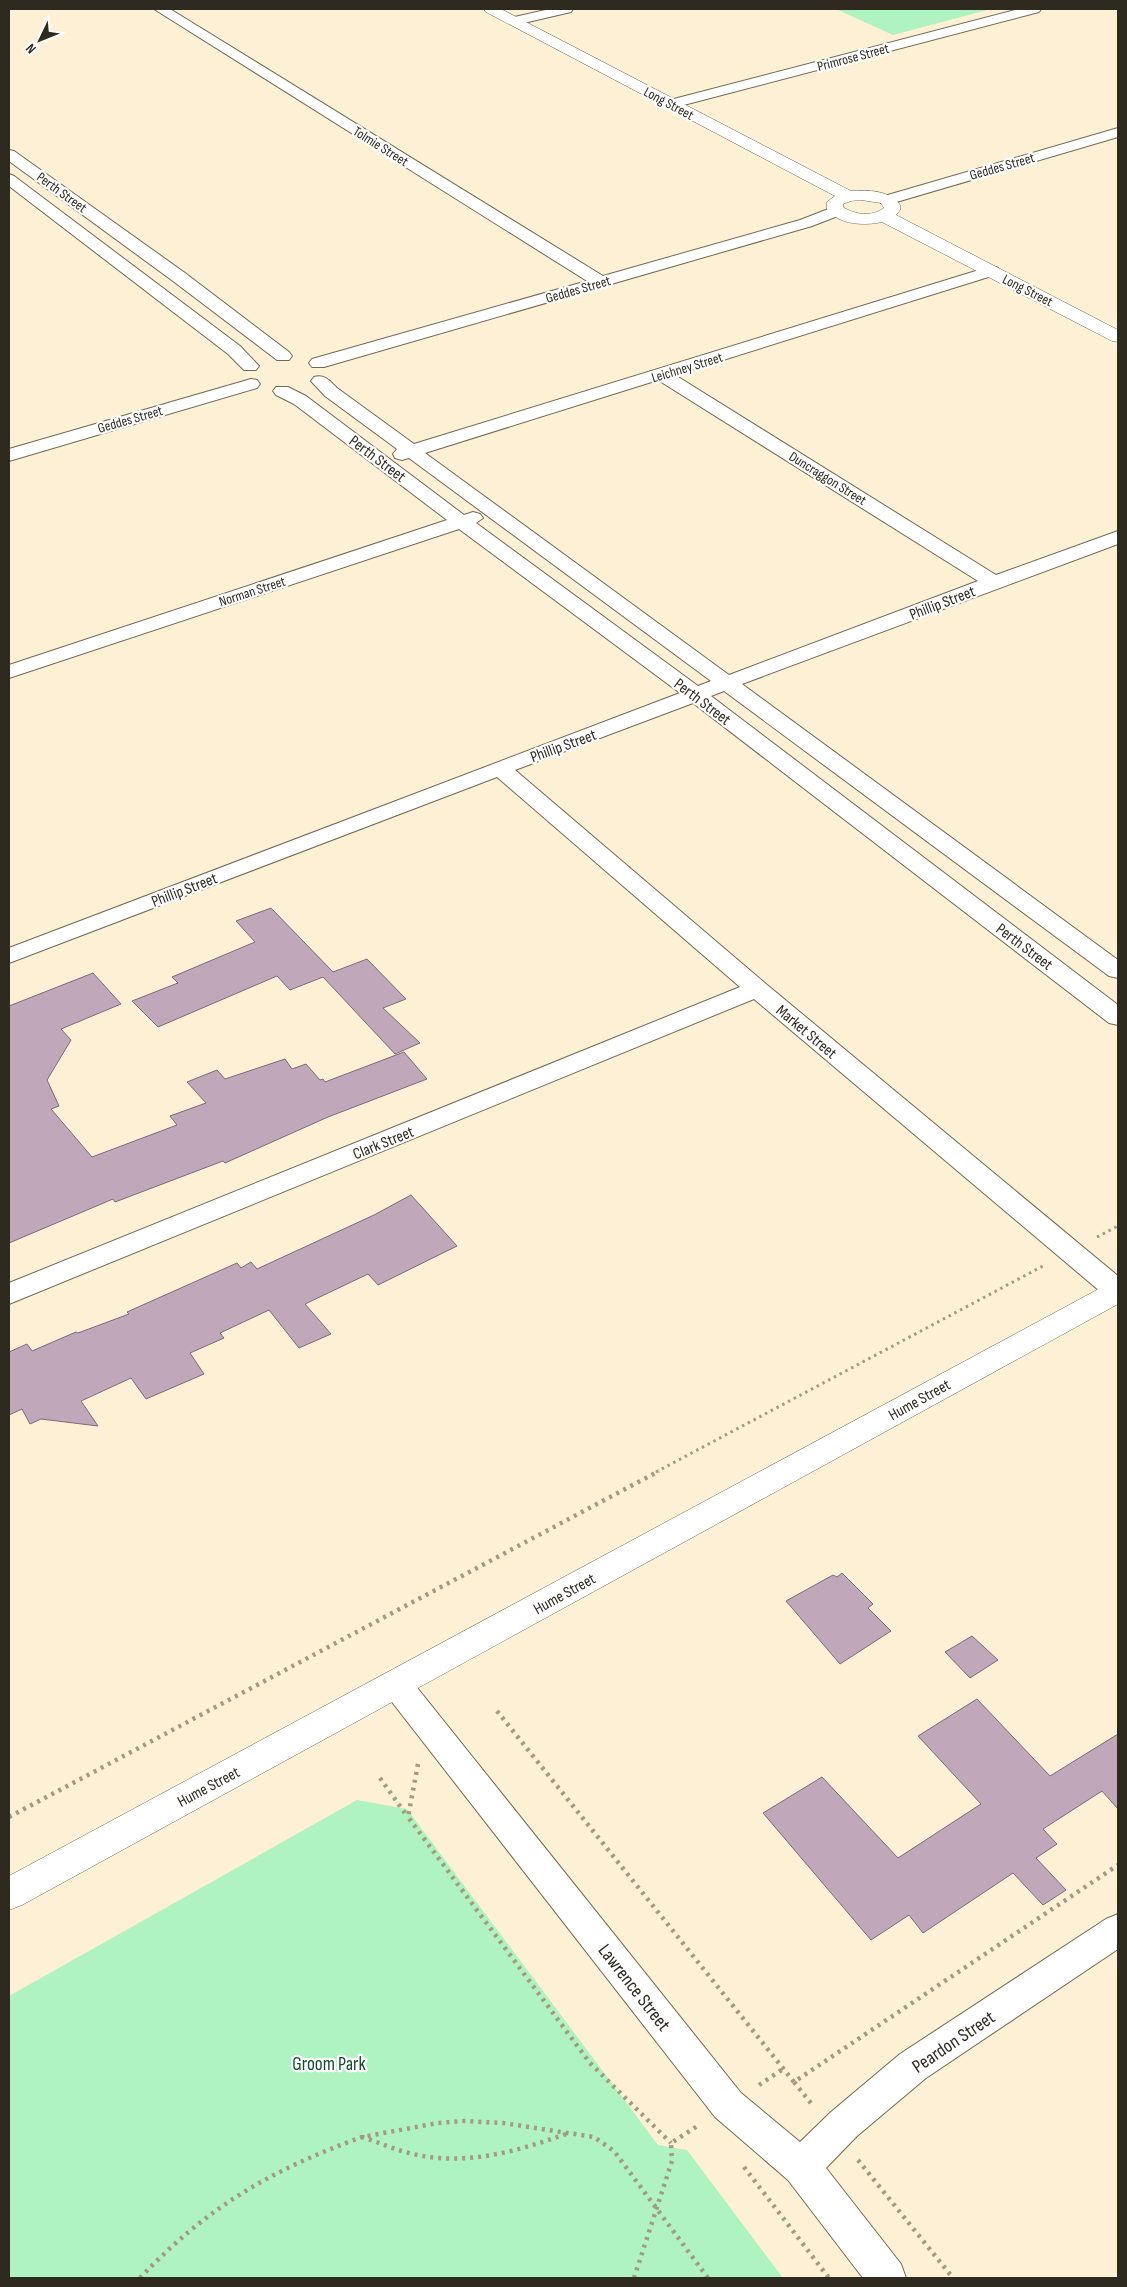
<svg xmlns="http://www.w3.org/2000/svg" width="1127" height="2287" viewBox="0 0 1127 2287" font-family="'Sofia Sans Condensed',sans-serif">
<rect width="100%" height="100%" fill="#fdf0d5"/>
<g fill="#aef3c0">
<path d="M836 9H991L893 35Z"/>
<path d="M357 1800 407 1809 658 2145 687 2150 783 2278H9V1996Z"/>
</g>
<g fill="#c0a8ba" stroke="#7f697a">
<path d="M271 908 333 972 367 959 406 999 383 1008 420 1043 395 1054 323 977 290 990 277 976 158 1027 132 1001 178 983 172 977 255 942 236 921Z"/>
<path d="M93 973 121 1004 61 1029 71 1040 47 1080 59 1106 51 1109 92 1157 177 1125 170 1116 206 1103 187 1082 217 1070 225 1079 285 1059 292 1069 306 1064 320 1080 323 1079 325 1082 404 1052 427 1079 328 1117 225 1163 223 1161 115 1202 113 1199 9 1243V1006Z"/>
<path d="M411 1195 457 1246 378 1285 368 1274 305 1304 331 1334 299 1348 269 1310 220 1333 224 1338 190 1353 204 1374 146 1399 131 1378 81 1401 98 1426 41 1419 30 1424 22 1409 9 1415V1352L27 1344 32 1351 76 1332 78 1333 129 1314 127 1312 237 1263 241 1268 251 1262 257 1269 374 1215Z"/>
<path d="M842 1573 873 1604 868 1608 891 1631 840 1664 786 1601 833 1575 837 1577Z"/>
<path d="M972 1636 998 1660 970 1678 945 1652Z"/>
<path d="M977 1699 1050 1776 1118 1734V1809L1102 1791 1043 1829 1057 1844 1036 1858 1066 1890 1043 1905 1013 1873 923 1933 909 1915 871 1940 763 1813 822 1777 898 1858 981 1804 918 1736Z"/>
</g>
<g fill="none" stroke-linecap="round" stroke-linejoin="round">
<defs>
<g id="street">
<path d="M154 9H170L603 276 800 220 831 208H843L845 211 843 214 812 226 324 367H312L309 363 312 359 587 281Z"/>
<path d="M550 9H573L571 12 515 25 508 21 510 18Z"/>
<path d="M1019 9H1041L1039 12 676 107 671 108 664 104 666 101Z"/>
<path d="M1118 128V137L893 203H881L879 200 881 197Z"/>
<path d="M9 150 14 151 185 273 289 352 292 356 289 360H277L173 281 9 161Z"/>
<path d="M9 174 14 176 240 346 259 366 256 370H244L228 354 9 186Z"/>
<path d="M992 266 998 268 1000 271 998 274 675 375 996 575 1118 531V544L742 684 1118 960V978L1109 976 724 691 711 696 1118 1005V1025L1109 1023 693 703 515 770 766 984 1118 1276V1301L1108 1298 754 999 9 1304V1283L740 987 497 777 9 963V948L680 693 459 529 9 678V665L447 520 294 404 276 395 273 391 276 387H288L306 396 464 515 473 512 480 514 483 518 476 523 698 686 711 681 409 458 402 460 395 458 393 454 397 449 325 396 311 381 314 377C325 374 330 381 337 388L414 444ZM658 380 978 581 729 675 425 453Z"/>
<path d="M251 379 257 380 260 384 257 388 9 461V449Z"/>
<path d="M396 1671 407 1675 741 2093 800 2142 831 2112 900 2054 1106 1919 1118 1914V1949L926 2078 857 2136 826 2168 901 2264 906 2278H863L788 2180 715 2117 385 1693 380 1684 385 1675Z"/>
</g>
<g id="secondary">
<path d="M484 9H501L851 191C868 190 890 190 900 205V210L896 215 1118 330V342L1112 341 882 222C865 226 838 225 827 209V202L835 196 486 12ZM861 200 881 203 884 208C872 217 855 215 843 207V204L851 201Z"/>
<path d="M1118 1281V1304L22 1905 9 1910V1876L1108 1284Z"/>
</g>
</defs>
<use href="#street" stroke="#736850" stroke-width="2"/>
<use href="#secondary" stroke="#736850" stroke-width="1"/>
<g stroke="#a39a86" stroke-width="3" stroke-dasharray="2.5 4" stroke-linecap="butt">
<path d="M1097 1237 1118 1226"/>
<path d="M656 1472 1043 1266"/>
</g>
<g stroke="#a39a86" stroke-width="4.5" stroke-dasharray="3 5" stroke-linecap="butt">
<path d="M497 1711 794 2082 1118 1865"/>
<path d="M418 1764 408 1817 590 2063 671 2143"/>
<path d="M380 1778 407 1816"/>
<path d="M9 1817 659 1471"/>
<path d="M794 2082 814 2107"/>
<path d="M759 2085 783 2069"/>
<path d="M566 2134C515 2152 463 2167 409 2153 393 2149 378 2142 362 2137L438 2123 464 2121 503 2123 594 2137 614 2151 708 2278"/>
<path d="M858 2160 953 2278"/>
<path d="M744 2167 829 2278"/>
<path d="M140 2278C207 2207 271 2170 362 2137"/>
<path d="M634 2278 672 2161 671 2143 699 2125"/>
</g>
<use href="#street" fill="#fff" fill-rule="evenodd"/>
<use href="#secondary" fill="#fff" fill-rule="evenodd"/>
</g>
<g text-anchor="middle" stroke-width="4.5" stroke-linejoin="round" paint-order="stroke">
<g font-size="14" fill="#2f2a20" stroke="#fefefe">
<text transform="translate(853 57) rotate(-15)" y="5">Primrose Street</text>
<text transform="translate(669 103) rotate(28)" y="5">Long Street</text>
<text transform="translate(381 146) rotate(32)" y="5">Tolmie Street</text>
<text transform="translate(1002 166) rotate(-16)" y="5">Geddes Street</text>
<text transform="translate(62 192) rotate(36)" y="5">Perth Street</text>
<text transform="translate(578 289) rotate(-16)" y="5">Geddes Street</text>
<text transform="translate(1028 290) rotate(27)" y="5">Long Street</text>
<text transform="translate(687 367) rotate(-17)" y="5">Leichney Street</text>
<text transform="translate(130 419) rotate(-16)" y="5">Geddes Street</text>
<text transform="translate(828 478) rotate(32)" y="5">Duncraggon Street</text>
<text transform="translate(252 591) rotate(-18)" y="5">Norman Street</text>
</g>
<g font-size="16" fill="#2f2a20" stroke="#fefefe">
<text transform="translate(378 458) rotate(37)" y="6">Perth Street</text>
<text transform="translate(942 602) rotate(-21)" y="6">Phillip Street</text>
<text transform="translate(703 701) rotate(37)" y="6">Perth Street</text>
<text transform="translate(563 745) rotate(-20)" y="6">Phillip Street</text>
<text transform="translate(184 889) rotate(-21)" y="6">Phillip Street</text>
<text transform="translate(1025 946) rotate(37)" y="6">Perth Street</text>
<text transform="translate(807 1031) rotate(40)" y="6">Market Street</text>
<text transform="translate(383 1142) rotate(-22)" y="6">Clark Street</text>
<text transform="translate(919 1399) rotate(-29)" y="6">Hume Street</text>
<text transform="translate(564 1593) rotate(-29)" y="6">Hume Street</text>
<text transform="translate(208 1786) rotate(-28)" y="6">Hume Street</text>
</g>
<g font-size="19" fill="#2f2a20" stroke="#fefefe">
<text transform="translate(635 1987) rotate(52)" y="7">Lawrence Street</text>
<text transform="translate(953 2041) rotate(-34)" y="7">Peardon Street</text>
</g>
<g font-size="19" fill="#104c27" stroke="#fefefe">
<text x="329" y="2070">Groom Park</text>
</g>
</g>
<rect width="1127" height="2287" fill="none" stroke="#2f2a20" stroke-width="20"/>
<g transform="translate(40 40) rotate(227)" stroke="#fefefe" stroke-width="4" paint-order="stroke">
<path d="M0-4L9 19L0 12L-9 19Z" fill="#2f2a20"/>
<text y="-8" font-size="14" font-weight="bold" text-anchor="middle" fill="#2f2a20">N</text>
</g>
</svg>
